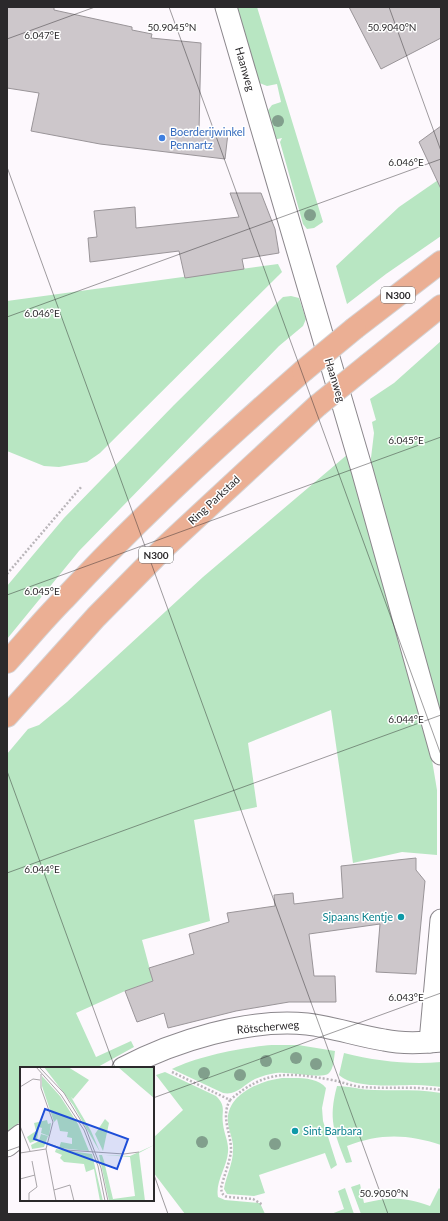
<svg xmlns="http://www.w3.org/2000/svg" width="448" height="1221" viewBox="0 0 448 1221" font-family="Lato,sans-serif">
<rect width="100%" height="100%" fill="#fdf8fd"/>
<g fill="#b8e6c2">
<path d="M234 7H257L323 222 314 228 307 229 303 224 280 142 282 138 273 140 266 113 272 105 281 102 277 84 267 86 257 82Z"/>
<path d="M441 178V236L386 274 347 304 336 266 399 207Z"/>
<path d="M278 264 282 272 100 453 87 462 59 467 44 466 7 451V301Z"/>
<path d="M291 296 299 298 306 319 303 326 279 346 79 551 7 639V586L64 518 174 405 283 297Z"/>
<path d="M441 341V727L370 466 374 433 372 422 376 420 370 399 394 383Z"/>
<path d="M348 454 429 742 437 790V855L402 852 353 863 331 710 248 743 257 807 194 820 210 921 142 940 153 981 125 991 76 1013 96 1057 131 1041 134 1047 96 1068H21V1121L7 1133V754L28 729 39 725 67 702 203 577Z"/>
<path d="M272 1045H298L335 1051C334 1057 334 1070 328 1074 319 1079 289 1071 276 1073 269 1074 262 1076 255 1079 244 1084 237 1096 223 1093L172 1069C198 1056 244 1047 272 1045Z"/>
<path d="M344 1053C376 1061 409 1065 441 1062V1087C433 1086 424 1085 416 1085 396 1085 354 1089 339 1075Z"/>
<path d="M165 1072 216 1096C227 1107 221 1111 223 1124 224 1134 229 1142 228 1152 227 1167 215 1182 218 1197L225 1200 260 1203 265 1214H185L153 1172V1138L183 1110 156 1075Z"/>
<path d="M282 1078C296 1078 317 1076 326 1088L322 1108 323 1121 337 1165 331 1169 325 1153 259 1175 265 1193 254 1196 227 1194 224 1189C226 1176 233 1164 233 1150 234 1141 229 1132 228 1123 225 1095 259 1081 282 1078Z"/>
<path d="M337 1086C349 1086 362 1090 374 1090 397 1091 419 1089 441 1093V1145C408 1134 380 1133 347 1146L352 1162 346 1163C334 1131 328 1120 337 1086Z"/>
<path d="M360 1184 364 1203C390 1197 405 1197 430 1206L439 1188 441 1190V1214H361L351 1187Z"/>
<path d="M345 1188 354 1214H331L344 1209 338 1191Z"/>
</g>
<g fill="#cdc7cb" stroke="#9a9599">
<path d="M7 7H54V10L132 27V30L152 34 151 38 201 43 199 130 228 133 225 159 100 144 31 131 39 93 7 88Z"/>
<path d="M349 7H441V38L381 69Z"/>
<path d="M441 126V189L419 142Z"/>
<path d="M230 193H261L275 229 279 253 242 259 244 269 185 278 179 251 90 262 88 238 97 237 94 211 135 207 136 228 239 217Z"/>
<path d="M416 858V870L425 881 416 974 376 972 380 924 309 934 314 976H335L336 1002H289L236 1011 168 1028 164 1013 137 1022 125 991 153 981 149 968 194 954 189 934 229 922 227 913 275 906 274 895 293 893 294 904 343 898 341 866Z"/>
</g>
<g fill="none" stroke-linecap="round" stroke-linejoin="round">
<defs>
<g id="minor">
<path d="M226 7 362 470 441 754"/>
<path d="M430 1042 441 920"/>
<path d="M123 1068C174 1041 249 1018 307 1024 333 1027 358 1036 384 1040 402 1044 423 1043 441 1041"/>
<path d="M7 1146 21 1135"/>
</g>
<g id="trunk">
<path d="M355 328 441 262"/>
<path d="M369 364 441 306"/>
<path d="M7 662C26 641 44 619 64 599 139 518 220 444 303 371"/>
<path d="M7 716 96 617 166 546 317 406"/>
</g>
</defs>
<use href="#minor" stroke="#8b878c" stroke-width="23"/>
<use href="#trunk" stroke="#d5d4d5" stroke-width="24"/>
<g stroke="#bab6ba" stroke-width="2.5" stroke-dasharray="2 2" stroke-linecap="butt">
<path d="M7 574 82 486"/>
<path d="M172 1072 230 1100C265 1070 289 1072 332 1080 342 1082 352 1086 362 1087 388 1089 415 1086 441 1090"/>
<path d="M230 1100C220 1118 232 1134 231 1152 229 1164 224 1176 221 1188 222 1194 223 1196 228 1197L253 1199 263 1205"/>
</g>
<use href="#minor" stroke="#fff" stroke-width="21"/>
<use href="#trunk" stroke="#ebaf94" stroke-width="22"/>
<defs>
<g id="trunk-bridge">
<path d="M303 371 355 328"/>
<path d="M317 406 369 364"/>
</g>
</defs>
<use href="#trunk-bridge" stroke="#d5d4d5" stroke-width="24" stroke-linecap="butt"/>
<use href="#trunk-bridge" stroke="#ebaf94" stroke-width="22"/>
</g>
<g fill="#819f8c">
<circle cx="278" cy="121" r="6"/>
<circle cx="310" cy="215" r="6"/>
<circle cx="296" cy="1058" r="6"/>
<circle cx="266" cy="1061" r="6"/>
<circle cx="316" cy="1064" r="6"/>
<circle cx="204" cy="1073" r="6"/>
<circle cx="240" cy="1075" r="6"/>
<circle cx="202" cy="1142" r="6"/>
<circle cx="275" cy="1144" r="6"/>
</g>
<path fill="none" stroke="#2b292b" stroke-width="1" stroke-opacity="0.45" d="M169 7 441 755M389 7 441 151M7 39 95 7M7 167 388 1214M7 317 441 159M7 595 441 437M7 771 115 1068M7 873 441 715M153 1098 441 993M7 1151 21 1146M153 1172 168 1214"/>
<circle fill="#3f7fe0" stroke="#fff" stroke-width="1.5" cx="162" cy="138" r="4"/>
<g fill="#0f9aa8" stroke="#fff" stroke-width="1.5">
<circle cx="401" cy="917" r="4"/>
<circle cx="295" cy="1131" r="4"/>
</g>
<g text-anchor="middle" stroke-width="3" stroke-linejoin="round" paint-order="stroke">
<g fill="#fff" stroke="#6b696b" stroke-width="1">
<rect x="381" y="287" width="34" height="16" rx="3"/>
<rect x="139" y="547" width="34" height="16" rx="3"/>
</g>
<g font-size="10" font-weight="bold" fill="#2b292b">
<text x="398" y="299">N300</text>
<text x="156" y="559">N300</text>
</g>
<g font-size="11" fill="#2b292b" stroke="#fff">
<text transform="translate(245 69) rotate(74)" y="4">Haanweg</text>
<text transform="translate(335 380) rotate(73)" y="4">Haanweg</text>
<text transform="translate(214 500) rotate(-43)" y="4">Ring Parkstad</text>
<text transform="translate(268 1027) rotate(-5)" y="4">Rötscherweg</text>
</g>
<g font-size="11" fill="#366cbe" stroke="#fff" text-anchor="start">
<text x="170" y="136">Boerderijwinkel<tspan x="170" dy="13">Pennartz</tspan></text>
</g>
<g font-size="11" fill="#0d838f" stroke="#fff" text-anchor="end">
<text x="393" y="921">Sjpaans Kentje</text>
<text x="303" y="1135" text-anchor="start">Sint Barbara</text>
</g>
</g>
<g transform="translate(20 1067)">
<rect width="134" height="134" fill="#fdf8fd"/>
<path d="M24 0H48L69 13 53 32 51 30 71 64 80 85 53 38ZM98 0H134V31L121 20ZM22 9 40 29 58 57 69 84 39 81 41 75 52 77V71L47 70 48 65 40 64 37 52 34 55 22 19ZM85 52 89 56 83 84 75 67ZM27 53 28 57 31 56 29 69 21 66 22 61 19 60 17 73 10 76 7 70 16 64 14 56ZM21 67 28 69 24 80 12 82 11 78 19 74ZM134 78 119 86 125 134H89L79 88H82L84 94 93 132 115 129 110 90 85 88 110 89ZM36 82 72 87 83 134H80L74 102 66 105 64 97 44 95 40 91 42 88 35 85Z" fill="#b8e6c2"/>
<path fill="none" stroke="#a9a5a9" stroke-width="1" d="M16 0 41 28 64 63 78 99 85 134M20 1 44 26 66 62 81 101 88 134M21 7V21L33 55 26 82 36 134M0 20 13 12 20 13M0 59 10 84M27 76 46 83 104 87 119 85M0 86 26 82M0 112 15 108M34 123 50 118 54 134M9 134V126L17 120 12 94"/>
<path fill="#1d4ed8" fill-opacity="0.15" stroke="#1d4ed8" stroke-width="2" d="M25 42 108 72 97 102 14 72Z"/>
<rect width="134" height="134" fill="none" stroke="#2b292b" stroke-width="2"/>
</g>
<g font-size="10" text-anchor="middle" fill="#2b292b" stroke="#fff" stroke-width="3" stroke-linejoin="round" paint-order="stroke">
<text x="172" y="31">50.9045°N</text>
<text x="392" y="31">50.9040°N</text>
<text x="42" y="39">6.047°E</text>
<text x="406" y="166">6.046°E</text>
<text x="42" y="317">6.046°E</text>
<text x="406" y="444">6.045°E</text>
<text x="42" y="595">6.045°E</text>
<text x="406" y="723">6.044°E</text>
<text x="42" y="873">6.044°E</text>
<text x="406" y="1001">6.043°E</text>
<text x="384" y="1197">50.9050°N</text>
</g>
<rect width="448" height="1221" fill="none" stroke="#2b292b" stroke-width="16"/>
</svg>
